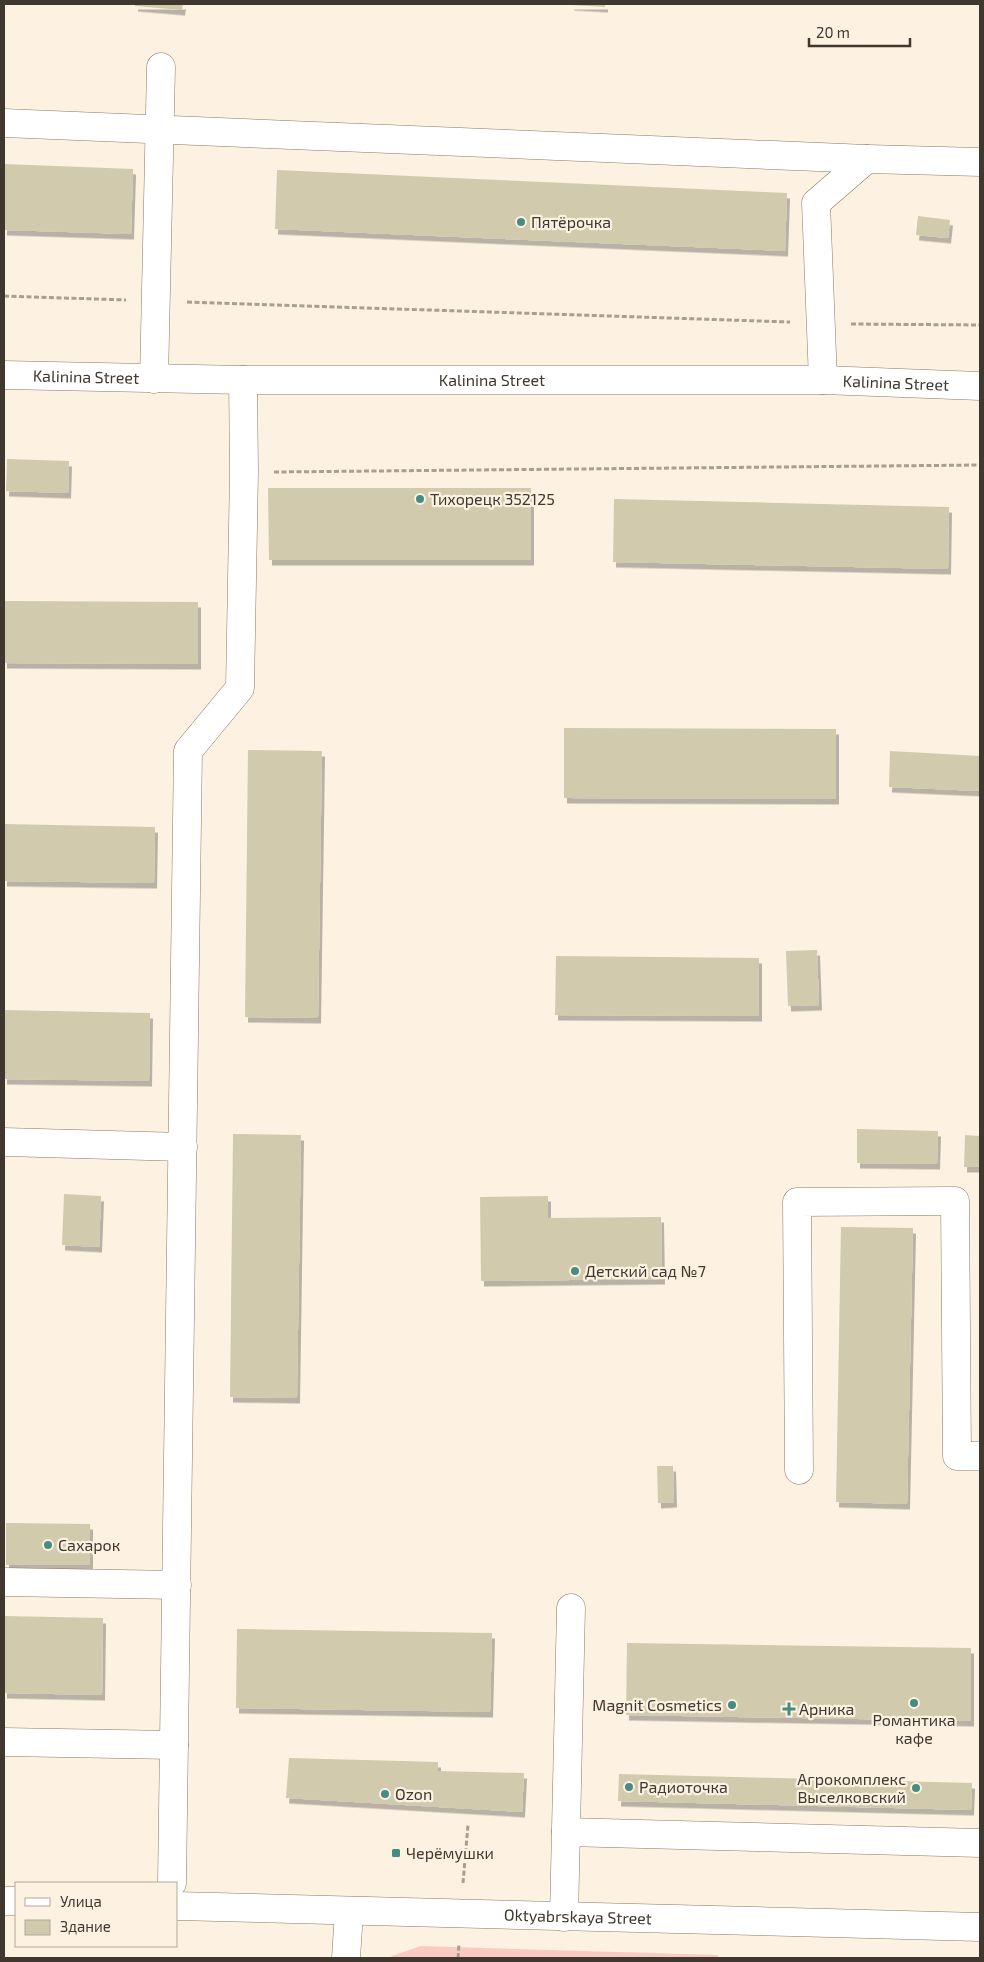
<svg xmlns="http://www.w3.org/2000/svg" width="984" height="1962" viewBox="0 0 984 1962" font-family="'Exo 2',sans-serif">
<defs>
<filter id="shadow"><feDropShadow dx="3" dy="5.5" stdDeviation="0" flood-color="#0004"/></filter>
</defs>
<rect width="100%" height="100%" fill="#fdf1e2"/>
<path fill="#f9cbc1" d="M421 1946 718 1955V1958H390L392 1956Z"/>
<g fill="#d1caac" filter="url(#shadow)">
<path d="M135 4H183L182 10 135 6Z"/>
<path d="M571 4H605V7L571 5Z"/>
<path d="M4 164 133 169 131 234 4 230Z"/>
<path d="M277 170 787 193 785 251 275 229Z"/>
<path d="M918 216 950 220 948 238 916 235Z"/>
<path d="M7 459 69 461 68 493 6 491Z"/>
<path d="M268 488H531V560H269Z"/>
<path d="M614 499 949 507 948 569 613 562Z"/>
<path d="M4 601 198 602V664L4 663Z"/>
<path d="M564 728 836 729V799L564 798Z"/>
<path d="M248 750 322 751 318 1018 245 1017Z"/>
<path d="M890 751 980 756V791L889 787Z"/>
<path d="M4 824 155 827 154 883 4 881Z"/>
<path d="M817 950 819 1005 788 1006 786 951Z"/>
<path d="M556 956 759 958V1016L555 1015Z"/>
<path d="M4 1010 150 1013 149 1081 4 1079Z"/>
<path d="M857 1129 938 1131 937 1164 857 1163Z"/>
<path d="M233 1134 301 1135 297 1398 230 1397Z"/>
<path d="M965 1135 980 1136V1167H964Z"/>
<path d="M64 1194 101 1196 99 1247 62 1245Z"/>
<path d="M548 1196V1218L661 1217 662 1279 481 1281 480 1197Z"/>
<path d="M841 1227 913 1228 907 1504 836 1502Z"/>
<path d="M657 1466H673L674 1502 658 1503Z"/>
<path d="M6 1523 90 1524V1565H6Z"/>
<path d="M4 1616 103 1618 102 1695 4 1693Z"/>
<path d="M237 1629 492 1633 490 1712 236 1708Z"/>
<path d="M627 1643 971 1648V1721L626 1715Z"/>
<path d="M289 1758 438 1762V1771L524 1773 522 1812 286 1798Z"/>
<path d="M619 1774 972 1783 971 1810 618 1801Z"/>
</g>
<g fill="none" stroke-linecap="round" stroke-linejoin="round">
<defs>
<g id="minor">
<path d="M4 123 867 159"/>
<path id="s1" d="M4 375 243 380H823L980 386"/>
<path d="M154 379 161 67"/>
<path d="M823 380 816 203 867 159 980 162"/>
<path d="M4 1142 183 1147"/>
<path d="M799 1470 797 1202 955 1201 957 1456H980"/>
<path d="M4 1582 177 1585"/>
<path d="M4 1742 174 1745"/>
<path d="M566 1832 980 1843"/>
<path d="M172 1883 188 751 240 688 244 472 243 380"/>
<path d="M564 1917 571 1608"/>
<path d="M346 1958 349 1912"/>
</g>
<g id="major">
<path d="M4 1901H16"/>
<path id="s2" d="M176 1906 980 1927"/>
</g>
</defs>
<use href="#minor" stroke="#8b7961" stroke-width="29"/>
<use href="#major" stroke="#8b7961" stroke-width="29"/>
<g stroke="#a89e91" stroke-width="3" stroke-dasharray="5 2.5" stroke-linecap="butt">
<path d="M4 296 126 300"/>
<path d="M187 302 790 322"/>
<path d="M851 324 980 325"/>
<path d="M274 472 980 465"/>
<path d="M463 1883 468 1825"/>
<path d="M458 1958 459 1944"/>
</g>
<use href="#minor" stroke="#fff" stroke-width="28"/>
<use href="#major" stroke="#fff" stroke-width="28"/>
</g>
<g fill="#478c82" stroke="#fdf1e2" stroke-width="2">
<circle cx="521" cy="222" r="5"/>
<circle cx="420" cy="499" r="5"/>
<circle cx="575" cy="1271" r="5"/>
<circle cx="48" cy="1545" r="5"/>
<circle cx="914" cy="1703" r="5"/>
<circle cx="732" cy="1705" r="5"/>
<path d="M786.5 1701.5h5v5h5v5h-5v5h-5v-5h-5v-5h5z"/>
<circle cx="629" cy="1787" r="5"/>
<circle cx="916" cy="1788" r="5"/>
<circle cx="385" cy="1794" r="5"/>
<rect x="391" y="1848" width="10" height="10" rx="2.5"/>
</g>
<g text-anchor="middle" stroke-width="4.5" stroke-linejoin="round" paint-order="stroke">
<g font-size="16" fill="#40382e" stroke="#fdf1e2" text-anchor="start">
<text x="531" y="228">Пятёрочка</text>
<text x="430" y="505">Тихорецк 352125</text>
<text x="585" y="1277">Детский сад №7</text>
<text x="58" y="1551">Сахарок</text>
<text x="722" y="1711" text-anchor="end">Magnit Cosmetics</text>
<text x="799" y="1715">Арника</text>
<text x="914" y="1726" text-anchor="middle">Романтика<tspan x="914" dy="18">кафе</tspan></text>
<text x="906" y="1785" text-anchor="end">Агрокомплекс<tspan x="906" dy="18">Выселковский</tspan></text>
<text x="639" y="1793">Радиоточка</text>
<text x="395" y="1800">Ozon</text>
<text x="406" y="1859">Черёмушки</text>
</g>
<g font-size="16" fill="#40382e" stroke="#fdf1e2">
<text dy="6" stroke="none"><textPath href="#s1" startOffset="82">Kalinina Street</textPath></text>
<text dy="6" stroke="none"><textPath href="#s1" startOffset="488">Kalinina Street</textPath></text>
<text dy="6" stroke="none"><textPath href="#s1" startOffset="892">Kalinina Street</textPath></text>
<text dy="6" stroke="none"><textPath href="#s2" startOffset="402">Oktyabrskaya Street</textPath></text>
</g>
</g>
<rect width="984" height="1962" fill="none" stroke="#40382e" stroke-width="10"/>
<rect x="15" y="1882" width="162" height="65" fill="#fdf1e2" stroke="#b1a79a"/>
<rect x="25" y="1898" width="25" height="8" fill="#ffffff" stroke="#b1a79a"/>
<text x="60" y="1907" font-size="15" fill="#40382e">Улица</text>
<rect x="25" y="1920" width="25" height="15" fill="#d1caac" stroke="#b1a79a"/>
<text x="60" y="1932" font-size="15" fill="#40382e">Здание</text>
<path d="M809 38v8h101v-8" fill="none" stroke="#40382e" stroke-width="2.5"/>
<text x="816" y="38" font-size="15" fill="#40382e" stroke="#fdf1e2" stroke-width="4" paint-order="stroke">20 m</text>
</svg>
